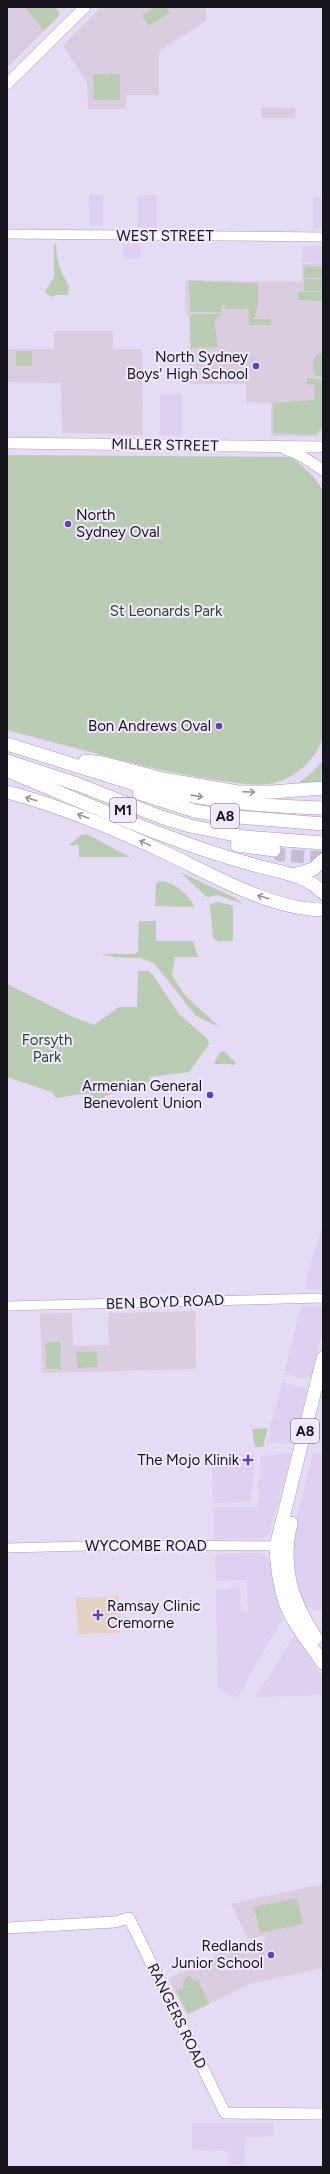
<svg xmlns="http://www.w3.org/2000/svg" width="330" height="2174" viewBox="0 0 330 2174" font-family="Figtree,sans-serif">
<rect width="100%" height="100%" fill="#e5dbf4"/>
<g fill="#ddd0f0">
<path d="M89 195H103V226H90Z"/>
<rect x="138" y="195" width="19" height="32"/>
<rect x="313" y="197" width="10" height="31"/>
<path d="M123 244H141V259H124Z"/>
<path d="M302 246H323V264L302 263Z"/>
<path d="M160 394H182V436L160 435Z"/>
<path d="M322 1226 323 1289 308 1290 306 1288 307 1275Z"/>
<path d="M301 1306H323V1329L311 1376 308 1379 284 1374Z"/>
<path d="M282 1382 305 1388 307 1391 294 1441 291 1443 266 1444Z"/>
<path d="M289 1453 291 1456 269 1534 263 1538 214 1539 213 1507H258L260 1489 257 1488 258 1480H260L261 1456Z"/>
<path d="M313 1453 323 1454V1611L307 1607 300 1600 292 1557 293 1533Z"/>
<path d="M253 1454 255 1457 251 1500 249 1502 215 1503 213 1500 212 1457 214 1455Z"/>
<path d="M258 1553 264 1554 271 1562 282 1620 236 1699 218 1688 216 1590 240 1588 241 1610 247 1613 248 1609 247 1580 216 1581 215 1556 217 1554Z"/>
<path d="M296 1636 323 1677V1695L256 1697 293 1637Z"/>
<path d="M192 2123H274V2136L245 2137 244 2165H228V2151L192 2150Z"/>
</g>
<g fill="#dacde0">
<path d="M24 7 44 31 7 68V8Z"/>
<path d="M101 7H206L207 20 159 51V95H126V109H88L87 83 63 45Z"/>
<path d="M261 107 296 108 295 118H261Z"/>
<path d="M302 264H323V430L317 436H271V403L246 402V384H190L189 315H186L185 280 302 282Z"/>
<path d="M54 331H113V349H142L143 435 62 433 61 383 7 382V349H54Z"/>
<path d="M195 1311 196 1369 42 1373 40 1314 72 1313 73 1346 109 1345 108 1313Z"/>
<path d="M323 1884V1968L249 1984 187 2015 168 1979 232 1948 266 1941 264 1936 248 1939 231 1904Z"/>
</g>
<path fill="#e4d3c2" d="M119 1596 120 1633 77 1634 76 1598Z"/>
<g fill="#baccb4">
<path d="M24 7H55L60 12 58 17 44 31Z"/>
<path d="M154 7H166L170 13 148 26 142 15Z"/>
<path d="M93 74H106V77L107 74H120V100H108L107 98V100H94Z"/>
<path d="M54 244H56C56 260 61 273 69 286L68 295H55L52 297 45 292 54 277Z"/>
<path d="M305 266 323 267V278H304Z"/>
<rect x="304" y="279" width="19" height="12"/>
<path d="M189 281 258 283V305L254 319H271V325H249L248 305 247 309H225V305H222L221 312H190Z"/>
<path d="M298 292H323V301L298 300Z"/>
<path d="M193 314H222L214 321 218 347 191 348 190 315Z"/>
<rect x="16" y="351" width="16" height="15"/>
<path d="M317 354H323V377L317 376 313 372V359Z"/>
<path d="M307 378 323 380V428L314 435 273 433V403L314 400 315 385 307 384Z"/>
<path d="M7 455 292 457 313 476 323 490V737C316 759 297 777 274 783 258 787 239 783 223 781 150 771 78 748 7 730Z"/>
<path d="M321 762 322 764 321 782 298 783 313 772Z"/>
<path d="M86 834 130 857H79V845H69L81 835Z"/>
<path d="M180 872 235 898 243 904 217 895 207 897Z"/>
<path d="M159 881C171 880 191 895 194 907L155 906 156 884Z"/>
<path d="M219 902 233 906V941H217L213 938 210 904Z"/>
<path d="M139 921H156V941H193L198 957H175L172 975 184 994 219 1027 196 1016 154 963 140 958 115 957 101 954H135L138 951Z"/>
<path d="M138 971H149L152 974 180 1015 207 1038 209 1044 189 1072 150 1077V1082L124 1087 98 1100 89 1093 56 1098 52 1092 7 1077V984L73 1017 94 1025 119 1007H137Z"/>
<path d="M224 1051 236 1063 233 1066 231 1064H214L219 1053Z"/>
<path d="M60 1342 61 1369H46L45 1343Z"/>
<path d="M76 1352H97V1367L77 1368Z"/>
<path d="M268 1428 263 1447H255L252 1429Z"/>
<path d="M297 1898 303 1924 260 1933 254 1907Z"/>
<path d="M190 1976 194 1981 198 1980 209 2004 188 2014 176 1991 187 1986 183 1987V1981Z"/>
</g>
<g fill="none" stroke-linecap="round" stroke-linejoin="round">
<path stroke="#c6bdd4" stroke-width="13" stroke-dasharray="13 6" stroke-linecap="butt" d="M274 850 280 855 323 858"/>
<defs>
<g id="minor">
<path d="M7 234 323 237"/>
<path d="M7 1306 323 1298"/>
<path d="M7 1548 125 1545 281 1546"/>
</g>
<g id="major">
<path d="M7 84 85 7"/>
<path d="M7 443 323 447"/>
<path d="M285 449 300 455 323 470"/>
<path d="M7 1928 115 1922 129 1918 225 2113 323 2114"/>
</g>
<g id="highway">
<path d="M7 744 154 790 159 788C211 803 267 806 321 808"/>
<path d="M7 761 77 784 161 817 190 826 245 837 323 843"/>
<path d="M85 761 103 763 163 779 238 792H272L323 788"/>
<path d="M7 768 8 771C89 804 169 842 254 865 278 872 306 874 323 893"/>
<path d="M7 792C61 806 113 828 164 852 211 874 269 909 323 910"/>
<path d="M139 793 195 811 226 816 323 824"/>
<path d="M237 845 274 850"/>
<path d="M294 875 313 869 323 860"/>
<path d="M323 1358 276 1546C277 1571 281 1603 296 1624 304 1637 314 1650 323 1663"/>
<path d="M291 1523C280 1568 292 1601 316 1638"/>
</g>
</defs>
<use href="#minor" stroke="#a79db5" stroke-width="10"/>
<use href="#major" stroke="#a79db5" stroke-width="12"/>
<use href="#highway" stroke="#a79db5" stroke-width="14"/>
<use href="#minor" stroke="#fff" stroke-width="9"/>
<use href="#major" stroke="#fff" stroke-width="11"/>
<use href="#highway" stroke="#fff" stroke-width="13"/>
</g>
<defs><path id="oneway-shaft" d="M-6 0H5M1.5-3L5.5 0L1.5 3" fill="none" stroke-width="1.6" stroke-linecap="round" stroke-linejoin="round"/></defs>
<g stroke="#979599">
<use href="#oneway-shaft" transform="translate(249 792) rotate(2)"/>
<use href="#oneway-shaft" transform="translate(197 796) rotate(8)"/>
<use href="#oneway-shaft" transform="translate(31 799) rotate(-163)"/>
<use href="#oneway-shaft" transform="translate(83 816) rotate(-159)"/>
<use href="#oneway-shaft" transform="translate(145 843) rotate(-155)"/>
<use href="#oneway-shaft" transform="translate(263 897) rotate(-163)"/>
</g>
<g fill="#5e42ba" stroke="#f1e9fd" stroke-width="1.5">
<circle cx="256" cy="366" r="4"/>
<circle cx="68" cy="524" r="4"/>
<circle cx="219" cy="726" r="4"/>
<circle cx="210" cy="1095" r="4"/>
<path d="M246 1454h4v4h4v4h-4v4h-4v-4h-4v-4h4z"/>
<path d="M96 1609h4v4h4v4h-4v4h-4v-4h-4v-4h4z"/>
<circle cx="271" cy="1955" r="4"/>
</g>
<g text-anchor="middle" stroke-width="4" stroke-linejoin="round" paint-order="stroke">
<g fill="#f1e9fd" stroke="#595460" stroke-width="1">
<rect x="110" y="798" width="26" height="24" rx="3"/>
<rect x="211" y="804" width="28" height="24" rx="3"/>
<rect x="291" y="1419" width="28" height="24" rx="3"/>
</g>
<g font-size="14" font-weight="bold" fill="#18141d">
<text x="123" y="815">M1</text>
<text x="225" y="821">A8</text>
<text x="305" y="1436">A8</text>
</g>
<g font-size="15" fill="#18141d" stroke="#f1e9fd">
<text x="165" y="241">WEST STREET</text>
<text transform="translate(165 445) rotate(1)" y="5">MILLER STREET</text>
<text transform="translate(165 1302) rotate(-2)" y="5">BEN BOYD ROAD</text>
<text x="146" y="1551">WYCOMBE ROAD</text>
<text transform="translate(177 2016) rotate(64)" y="5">RANGERS ROAD</text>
</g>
<g font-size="15" fill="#18141d" stroke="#f1e9fd" text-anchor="end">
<text x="248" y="362">North Sydney<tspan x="248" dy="17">Boys' High School</tspan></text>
<text x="76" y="520" text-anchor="start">North<tspan x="76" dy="17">Sydney Oval</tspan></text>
<text x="211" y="731">Bon Andrews Oval</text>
<text x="202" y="1091">Armenian General<tspan x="202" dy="17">Benevolent Union</tspan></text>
<text x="239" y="1465">The Mojo Klinik</text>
<text x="107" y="1611" text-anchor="start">Ramsay Clinic<tspan x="107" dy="17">Cremorne</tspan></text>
<text x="263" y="1951">Redlands<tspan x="263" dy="17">Junior School</tspan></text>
</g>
<g font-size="15" fill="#2d4c24" stroke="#f1e9fd">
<text x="166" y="616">St Leonards Park</text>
<text x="47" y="1045">Forsyth<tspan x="47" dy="17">Park</tspan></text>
</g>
</g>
<rect width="330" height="2174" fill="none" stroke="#18141d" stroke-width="16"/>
</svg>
